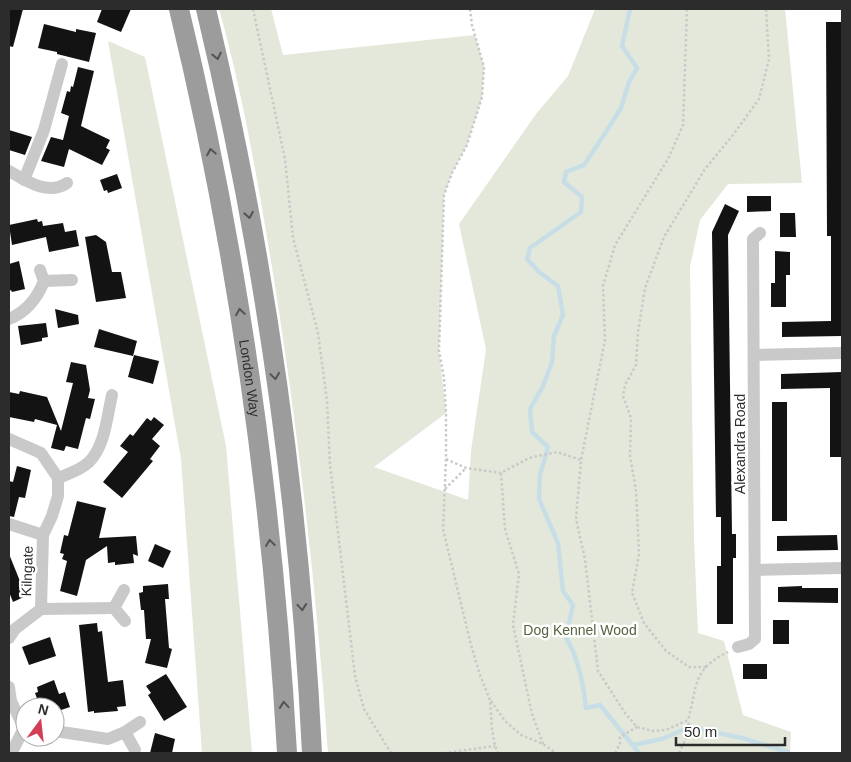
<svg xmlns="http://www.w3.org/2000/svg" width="851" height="762" viewBox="0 0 851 762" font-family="Helvetica,sans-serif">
<rect width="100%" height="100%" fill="#fff"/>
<g fill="#e3e8da">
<path d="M219 9H271L283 55 475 35 484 67 482 97 467 145 452 173 444 195 439 351 446 413 374 467 468 500 471 451 486 349 459 224 536 114 568 76 595 9H785L802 183 728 184 700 220 690 267 694 539 698 633 724 641 743 715 791 732 790 753H328C317 595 299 437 274 279 259 189 244 97 219 9Z"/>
<path d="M108 41 145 57 226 446 252 753H202L181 459Z"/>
</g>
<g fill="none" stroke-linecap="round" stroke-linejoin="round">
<g stroke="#c8dee7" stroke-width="4.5">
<path d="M630 9 622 46 637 68 629 82 621 108 604 135 584 165 566 172 564 182 582 197 581 212 530 248 527 259 539 272 558 286 563 315 554 336 552 362 543 386 530 409 532 432 548 447 540 475 539 499 558 543 563 591 573 605 566 638C578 657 584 686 586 708L600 705 639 753"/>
<path d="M633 745 662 739 690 727 742 738 788 752"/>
</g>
</g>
<g fill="#131313">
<path d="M9 9H23L13 47 9 46Z"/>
<path d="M102 9H131L121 32 97 22Z"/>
<path d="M826 22H842V336L782 337V322L831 321V236H827Z"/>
<path d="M44 24 76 32V29L96 33 89 62 57 54V52L38 48Z"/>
<path d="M78 67 94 71 81 126 110 140 106 148 110 150 102 165 69 149 64 167 41 161 51 137 63 140 69 116 61 113 67 91 70 92 71 86 73 87Z"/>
<path d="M9 130 32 137 25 155 9 150Z"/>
<path d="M117 174 122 188 108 193 107 190 104 191 100 180Z"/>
<path d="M747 196H771V211L747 212Z"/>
<path d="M725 204 739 211 728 235 732 534H736V558H733V624H717V566H721V517H716L712 232Z"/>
<path d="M780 213H795L796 237H780Z"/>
<path d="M37 219 38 222 42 221 43 226 63 223 65 232 76 230 79 246 49 252 46 237 12 245 9 225Z"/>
<path d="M96 235 106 242 112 272H121L126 298 96 302 85 237Z"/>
<path d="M775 251 790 252V275H786V307H771V283H775Z"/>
<path d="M19 261 25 289 12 292 11 290 9 291V264Z"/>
<path d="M55 309 78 315 79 324 58 328Z"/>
<path d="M46 323 48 337 42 338V341L21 345 18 326Z"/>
<path d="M99 329 137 341 133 356 94 347Z"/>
<path d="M134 355 159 361 153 384 128 377Z"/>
<path d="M71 362 86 365 90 390 88 398 95 399 90 419 86 418 78 449 66 446 64 451 51 448 57 425 35 419 34 422 9 417V392L19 394 20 391 47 397 61 431 73 383 66 382Z"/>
<path d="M842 372V457H830V388L781 389V374Z"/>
<rect x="772" y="402" width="15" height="119"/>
<path d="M154 417 164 425 152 439 160 446 150 459 153 461 122 498 103 482 128 452 120 446 130 434 133 436 147 418 151 421Z"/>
<path d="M17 466 31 470 25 498 19 497 14 517 9 516V481L13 482Z"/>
<path d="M77 501 106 508 99 538 136 536 138 556 133 554 134 563 115 565V562L108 563 107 546 86 560 77 596 60 591 67 561 62 559 64 554 60 553 64 535 68 536Z"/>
<path d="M837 535 838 550 777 551V536Z"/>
<path d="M155 544 171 551 163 568 148 561Z"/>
<path d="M9 554 26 596 13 602 9 592Z"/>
<path d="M168 584 169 599H165L169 648 172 649 167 668 145 663 151 639H146L144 610H141L139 593 143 592V586Z"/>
<path d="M802 586V588H838V603L778 602V587Z"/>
<rect x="773" y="620" width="16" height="24"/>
<path d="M97 623 98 632 102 631 108 682 123 680 126 706 117 707 118 711 94 713V711L88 712 79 625Z"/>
<path d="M50 637 56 656 29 665 22 647Z"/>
<rect x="743" y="664" width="24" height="15"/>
<path d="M166 674 187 707 164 721 148 695 151 693 146 686Z"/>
<path d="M54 680 59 694 65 692 70 707 55 712V707H40L35 693 38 692 37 687Z"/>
<path d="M155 733 175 739 172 753H150Z"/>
</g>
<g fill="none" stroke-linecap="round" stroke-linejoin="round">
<g stroke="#c9c9c9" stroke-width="2.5" stroke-dasharray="2.5 2.5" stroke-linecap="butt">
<path d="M253 9 285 159 293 238 318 333 327 401 330 465 355 676 364 709 391 753"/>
<path d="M470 9 472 25 484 67 482 97 467 145 452 173 444 195 439 351 444 378 446 413V459L443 529 471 645 480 675 490 700 492 729 495 746 498 753"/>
<path d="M687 9 683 125 668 159 615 245 603 286 605 340 581 460 576 519 585 559 598 671 625 713 637 727 653 731 666 730 688 720C698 686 691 670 728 652"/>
<path d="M446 459 466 468 501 473"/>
<path d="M445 489 466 468"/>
<path d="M706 667H689L666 651 644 623 632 593 639 554 636 490 630 456 631 418 623 396 625 385 636 365 638 332 645 288 664 237 705 169 733 135 759 99 769 59 766 9"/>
<path d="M491 701 505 721 521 735 543 744 556 753"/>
<path d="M543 744 532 714 513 625 519 574 505 529 501 473 529 458 557 452 581 460"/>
<path d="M444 753 495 746"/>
<path d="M615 753 620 744V737L637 727"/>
<path d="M679 753C684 742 691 732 688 720"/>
</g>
<g stroke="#c9c9c9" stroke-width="12">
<path d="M9 171C26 181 48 196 67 183"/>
<path d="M24 180 44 130 62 64"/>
<path d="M40 270 44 281 72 280"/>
<path d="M9 319C26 312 37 299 44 281"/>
<path d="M754 355 842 353"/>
<path d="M9 439 41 453 58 478V496L52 516 43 535 41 609 15 629 9 638"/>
<path d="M58 478C68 474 81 470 89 462 105 446 107 417 112 395"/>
<path d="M9 524 43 535"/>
<path d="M756 570 842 568"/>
<path d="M124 590 114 608 125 621"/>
<path d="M41 609 114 608"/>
<path d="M738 647 749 644 755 639 753 239 760 233"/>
<path d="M9 687 11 701 24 728"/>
<path d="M55 731 108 739 125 732"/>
<path d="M14 748 24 728"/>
<path d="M135 750 125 732 140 722"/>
</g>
<g stroke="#9c9c9c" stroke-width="20">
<path id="s1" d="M179 9C238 253 273 503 287 753"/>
<path d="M206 9C264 252 300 503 312 753"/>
</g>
</g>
<defs><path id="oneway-chevron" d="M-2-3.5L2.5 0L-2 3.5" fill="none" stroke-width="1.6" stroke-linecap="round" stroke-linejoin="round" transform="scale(1.25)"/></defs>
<g stroke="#535353">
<use href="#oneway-chevron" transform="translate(217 56) rotate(77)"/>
<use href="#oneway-chevron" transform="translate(211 152) rotate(-101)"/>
<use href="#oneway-chevron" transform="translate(249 215) rotate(80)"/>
<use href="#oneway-chevron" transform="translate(240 312) rotate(-99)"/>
<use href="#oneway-chevron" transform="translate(275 376) rotate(82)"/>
<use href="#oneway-chevron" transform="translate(270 543) rotate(-97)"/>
<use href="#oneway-chevron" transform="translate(302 607) rotate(85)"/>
<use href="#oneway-chevron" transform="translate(284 705) rotate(-95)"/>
</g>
<g text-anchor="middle" stroke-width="5" stroke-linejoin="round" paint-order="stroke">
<g font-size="14" fill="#2c2c2c" stroke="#fff">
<text dy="5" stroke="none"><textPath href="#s1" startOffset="376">London Way</textPath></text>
<text transform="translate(740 444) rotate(-90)" y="5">Alexandra Road</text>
<text transform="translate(27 571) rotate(-88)" y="5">Kilngate</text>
</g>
<g font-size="14" fill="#53633e" stroke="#fff">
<text x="580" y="635">Dog Kennel Wood</text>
</g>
</g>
<rect width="851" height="762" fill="none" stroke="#2c2c2c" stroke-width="20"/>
<g transform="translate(40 722) rotate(15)"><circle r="24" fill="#ffffff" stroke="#ababab"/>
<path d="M0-4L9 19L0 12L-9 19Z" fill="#d33e56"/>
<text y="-8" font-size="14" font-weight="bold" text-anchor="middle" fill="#2c2c2c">N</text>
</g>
<path d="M676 737v8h109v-8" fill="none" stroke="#2c2c2c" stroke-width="2.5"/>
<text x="684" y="737" font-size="15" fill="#2c2c2c" stroke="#ffffff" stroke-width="4" paint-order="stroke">50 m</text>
</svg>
